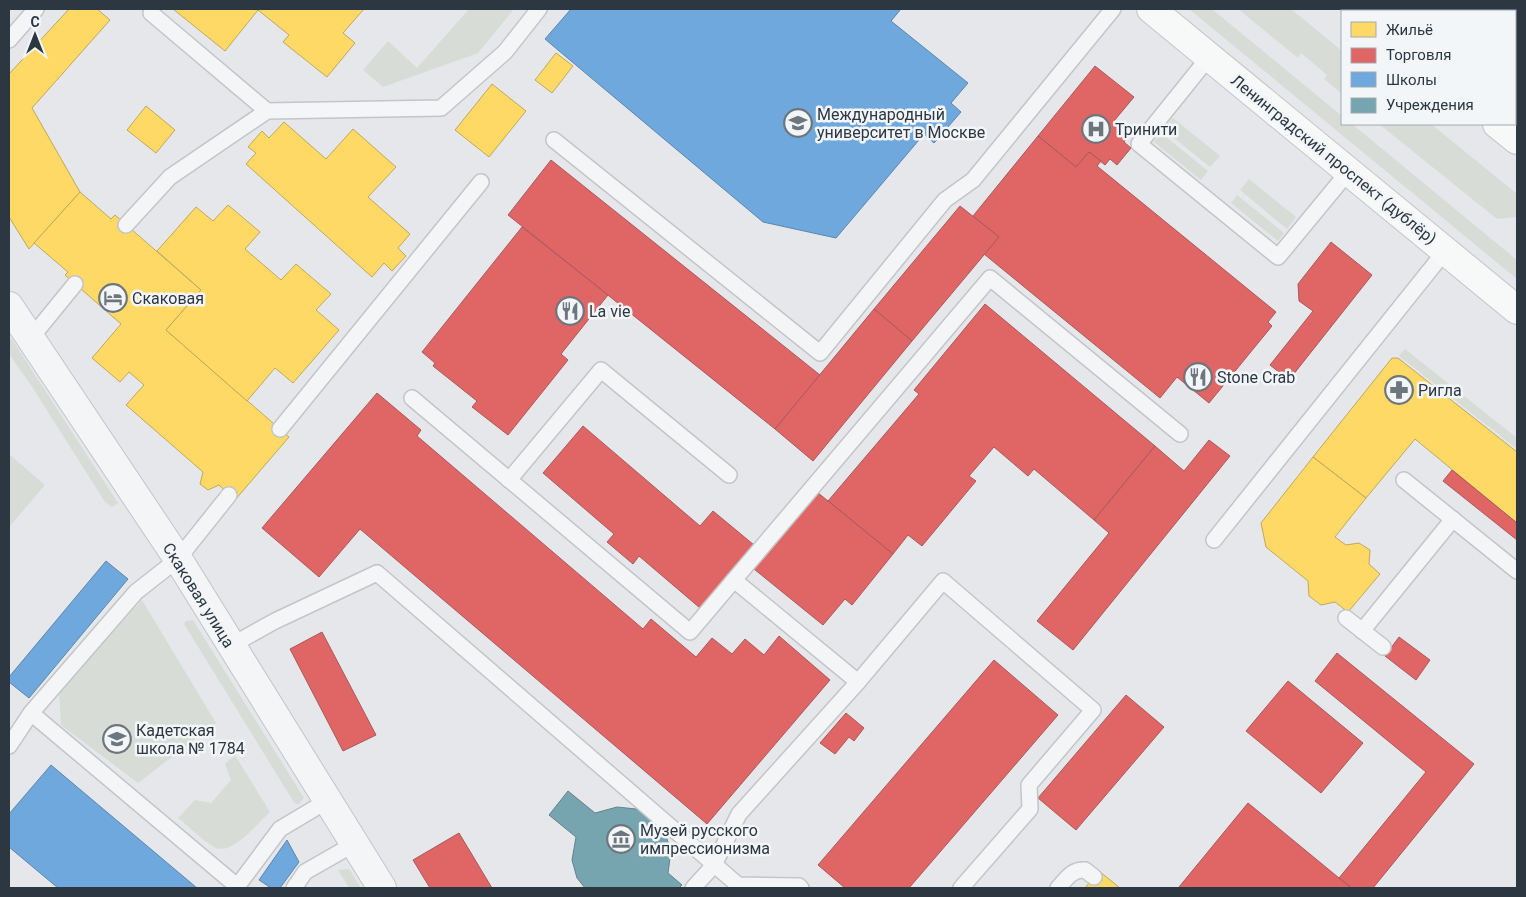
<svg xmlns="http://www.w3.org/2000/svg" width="1526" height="897" viewBox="0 0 1526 897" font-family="Roboto,sans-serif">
<rect width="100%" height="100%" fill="#e5e7ea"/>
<g fill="#d7ddd6">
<path d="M469 9H514L478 53 383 87 363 70 388 41 417 68Z"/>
<path d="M1189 9H1212L1342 116V124H1352L1517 260V279Z"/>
<path d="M1238 9H1291L1342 51V94L1324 79 1327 75 1301 53 1298 58Z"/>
<path d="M1173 118 1220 156 1210 167 1163 129Z"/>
<path d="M1379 124H1431L1517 194V217L1497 219Z"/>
<path d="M1161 133 1208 171 1201 180 1154 142Z"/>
<path d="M1249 179 1296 217 1287 229 1240 190Z"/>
<path d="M1237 195 1284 233 1278 241 1231 203Z"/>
<path d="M11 338 118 503 112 507 105 502 31 385 9 354V339Z"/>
<path d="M1405 349 1517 438V449L1399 356Z"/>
<path d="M9 454 45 485 9 527Z"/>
<path d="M142 600 216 723 138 783 61 725 59 692Z"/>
<path d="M193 620 304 798 299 804H295L184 624 186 621Z"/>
<path d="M235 755 270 812C258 823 231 857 214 847 201 840 190 827 178 818L195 800 211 803 231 780 225 764Z"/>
<path d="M349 869 361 888H349L338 870Z"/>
</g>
<g fill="#ffd966" stroke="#c0a85b">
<path d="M69 9H97L110 20 32 108 80 192 29 249 9 217V74Z"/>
<path d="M173 9H364L343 33 355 43 327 77 283 42 289 35 258 10 225 51Z"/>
<path d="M556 53 573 66 552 93 535 80Z"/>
<path d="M492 84 526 111 489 157 455 130Z"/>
<path d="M146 106 175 130 156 153 127 130Z"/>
<path d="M284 122 326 159 353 129 396 167 368 197 410 234 398 248 406 256 392 271 384 263 372 277 246 164 256 153 248 147 262 131 269 138Z"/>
<path d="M80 192 111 219 115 215 201 290 166 330 289 437 235 500 219 485 208 490 200 484 203 472 126 405 144 385 129 372 120 382 92 358 121 324 65 275 68 272 34 243Z"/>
<path d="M228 205 260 232 245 249 281 280 296 264 331 294 316 310 339 330 293 383 275 368 247 401 166 330 201 290 157 251 196 207 213 221Z"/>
<path d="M1392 358H1398L1517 452V523L1415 439 1366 498 1313 457Z"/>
<path d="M1313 457 1366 498 1335 537 1346 545 1359 543 1370 550 1369 564 1380 574 1348 612 1335 602 1321 605 1309 596 1308 581 1266 547 1261 523Z"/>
<path d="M1099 871 1120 888H1085Z"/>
</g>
<g fill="#e06666" stroke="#aa585b">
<path d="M1095 66 1134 97 1114 121 1126 130 1122 135 1126 139 1124 142 1131 148 1117 165 1110 159 1105 165 1089 152 1076 167 1038 136Z"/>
<path d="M1038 136 1076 167 1089 152 1101 161 1097 166 1276 312 1268 322 1272 326 1209 403 1177 377 1160 398 984 254 999 237 973 216Z"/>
<path d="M551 160 820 375 775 429 508 215Z"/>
<path d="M960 206 999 237 912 341 874 309Z"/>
<path d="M522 227 608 295 561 354 568 360 508 435 472 407 477 401 433 366 435 363 422 352Z"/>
<path d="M1331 242 1372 275 1289 380 1270 365 1313 311 1299 301 1298 284Z"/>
<path d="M985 304 1155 446 1094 520 1034 469 1028 476 994 447 969 476 976 481 922 546 908 535 893 554 828 501 919 394 914 390Z"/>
<path d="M874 309 912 341 813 461 775 429Z"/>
<path d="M377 393 421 430 417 436 643 629 651 619 696 657 712 638 732 654 745 639 764 655 779 636 830 680 707 824 360 529 319 577 262 528Z"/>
<path d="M583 426 700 526 713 511 754 545 700 608 639 556 633 564 607 542 614 534 543 473Z"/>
<path d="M1209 440 1230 456 1073 650 1037 621 1109 533 1094 520 1155 446 1184 471Z"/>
<path d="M1452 470 1517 523V540L1443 481Z"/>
<path d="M817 492 893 554 852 605 845 599 823 625 754 569Z"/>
<path d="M322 632 376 735 343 751 290 649Z"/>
<path d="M1399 637 1430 660 1416 680 1385 656Z"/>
<path d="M1337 653 1474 764 1373 888H1352L1339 878 1426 772 1315 681Z"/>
<path d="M994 660 1058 715 909 888H845L818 865Z"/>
<path d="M1288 681 1363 743 1321 793 1246 731Z"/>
<path d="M1126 695 1164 727 1076 830 1038 798Z"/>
<path d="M846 713 864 728 854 741 849 737 835 754 820 743Z"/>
<path d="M1248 803 1339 878 1350 887 1349 888H1181L1179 887Z"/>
<path d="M459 833 492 888H430L413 860Z"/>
</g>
<g fill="#6fa8dc" stroke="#5b86ae">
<path d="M571 9H901L891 21 968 83 951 103 961 112 934 143 924 134 836 238 763 222 558 50 545 39Z"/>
<path d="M106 561 128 579 29 698 9 682V677Z"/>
<path d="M51 765 197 888H58L9 847V814Z"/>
<path d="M287 840 299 862 280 888H271L259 880Z"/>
</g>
<path fill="#76a5af" stroke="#60848e" d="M568 791 595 813 617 807 636 809 653 817 665 833 671 851 668 873 682 885 679 888H585L577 878 572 860 576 837 549 815Z"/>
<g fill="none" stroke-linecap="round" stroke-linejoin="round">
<defs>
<g id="lane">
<path d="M151 13 267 111"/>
<path d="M9 40 36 9"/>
<path d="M1209 57 1139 144 1278 257 1349 171"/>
<path d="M554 140 820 353 945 200 973 180 1113 9"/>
<path d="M126 225 170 177 267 111 441 108 505 52 539 9"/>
<path d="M31 338 75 284"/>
<path d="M412 398 690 632 734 580 858 682"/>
<path d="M280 429 481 182"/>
<path d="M509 480 601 370 729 475"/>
<path d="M1404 480 1517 571"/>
<path d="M1214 540 1446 250"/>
<path d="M734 580 990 278 1180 434"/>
<path d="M1346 618 1383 647"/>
<path d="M1362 631 1453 519"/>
<path d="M230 646 275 621 377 573 738 885 799 886 801 888"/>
<path d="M31 713 238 887"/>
<path d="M9 746 31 713 136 592 178 559 229 495"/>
<path d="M236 888 280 829 327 801"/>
<path d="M294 888 305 872 354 844"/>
<path d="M693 888 714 865 739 814 858 682 943 581 1093 710 1029 785 1030 809 961 888"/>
<path d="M1058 888C1066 879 1072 869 1085 870L1094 877"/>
</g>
<path id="street" d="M9 306 178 559 382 888"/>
<path id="secondary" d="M1151 9 1517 310"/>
<g id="primary">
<path d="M1357 9 1360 11"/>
<path d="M1448 9 1451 11"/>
<path d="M1515 64 1517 66"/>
<path d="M1497 124 1517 140"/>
</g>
</defs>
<use href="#lane" stroke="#c3c5c8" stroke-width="18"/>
<use href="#street" stroke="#c3c5c8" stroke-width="30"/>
<use href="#secondary" stroke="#c3c5c8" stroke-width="30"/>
<use href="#primary" stroke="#c2c4c7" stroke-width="30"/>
<use href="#lane" stroke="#f4f5f6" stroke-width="15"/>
<use href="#street" stroke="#f4f5f6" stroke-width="28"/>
<use href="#secondary" stroke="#f7f8f8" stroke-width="28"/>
<use href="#primary" stroke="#f7f8f8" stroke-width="28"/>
</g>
<defs>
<symbol id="university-ring" viewBox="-11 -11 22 22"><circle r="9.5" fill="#f3f6f8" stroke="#6d757d" stroke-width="1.5"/><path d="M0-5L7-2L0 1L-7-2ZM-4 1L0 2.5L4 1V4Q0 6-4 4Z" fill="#6d757d"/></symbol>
<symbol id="hospital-ring" viewBox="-11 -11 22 22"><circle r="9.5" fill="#f3f6f8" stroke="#6d757d" stroke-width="1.5"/><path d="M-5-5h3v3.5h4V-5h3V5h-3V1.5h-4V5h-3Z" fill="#6d757d"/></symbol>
<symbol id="hotel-ring" viewBox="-11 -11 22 22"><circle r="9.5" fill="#f3f6f8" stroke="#6d757d" stroke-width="1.5"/><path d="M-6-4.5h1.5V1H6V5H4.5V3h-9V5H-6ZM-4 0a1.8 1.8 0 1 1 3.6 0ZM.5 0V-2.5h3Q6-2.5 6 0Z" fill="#6d757d"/></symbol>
<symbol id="restaurant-ring" viewBox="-11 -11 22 22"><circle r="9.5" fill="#f3f6f8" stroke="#6d757d" stroke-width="1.5"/><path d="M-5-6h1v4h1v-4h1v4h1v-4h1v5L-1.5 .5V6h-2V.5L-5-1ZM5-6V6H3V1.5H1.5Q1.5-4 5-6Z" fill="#6d757d"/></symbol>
<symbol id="pharmacy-ring" viewBox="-11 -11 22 22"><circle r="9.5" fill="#f3f6f8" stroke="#6d757d" stroke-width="1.5"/><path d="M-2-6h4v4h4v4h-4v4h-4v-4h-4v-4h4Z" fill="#6d757d"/></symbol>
<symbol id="school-ring" viewBox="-11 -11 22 22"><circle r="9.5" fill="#f3f6f8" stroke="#6d757d" stroke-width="1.5"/><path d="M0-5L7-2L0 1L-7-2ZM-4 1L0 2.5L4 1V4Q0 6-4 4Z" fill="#6d757d"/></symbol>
<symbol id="museum-ring" viewBox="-11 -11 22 22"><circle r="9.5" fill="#f3f6f8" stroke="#6d757d" stroke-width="1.5"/><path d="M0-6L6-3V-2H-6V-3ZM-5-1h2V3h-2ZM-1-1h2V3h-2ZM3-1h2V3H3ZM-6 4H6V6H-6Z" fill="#6d757d"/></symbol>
</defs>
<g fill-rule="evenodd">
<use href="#university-ring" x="782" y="107" width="32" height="32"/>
<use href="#hospital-ring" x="1080" y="113" width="32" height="32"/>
<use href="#hotel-ring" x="97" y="282" width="32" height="32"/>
<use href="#restaurant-ring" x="554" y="295" width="32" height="32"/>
<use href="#restaurant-ring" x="1182" y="361" width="32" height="32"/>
<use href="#pharmacy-ring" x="1383" y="374" width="32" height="32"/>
<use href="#school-ring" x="101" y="723" width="32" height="32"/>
<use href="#museum-ring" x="605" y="823" width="32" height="32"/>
</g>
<g text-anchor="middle" stroke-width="5" stroke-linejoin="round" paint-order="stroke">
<g font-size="16" fill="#2c3742" stroke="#f3f6f8" text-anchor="start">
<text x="817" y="120">Международный<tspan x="817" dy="18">университет в Москве</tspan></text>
<text x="1115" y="135">Тринити</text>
<text x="132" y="304">Скаковая</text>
<text x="589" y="317">La vie</text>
<text x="1217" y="383">Stone Crab</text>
<text x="1418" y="396">Ригла</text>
<text x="136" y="736">Кадетская<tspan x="136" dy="18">школа № 1784</tspan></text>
<text x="640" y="836">Музей русского<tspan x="640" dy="18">импрессионизма</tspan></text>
</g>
<g font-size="16" fill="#2c3742" stroke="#f3f6f8">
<text transform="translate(1334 159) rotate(39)" y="6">Ленинградский проспект (дублёр)</text>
<text transform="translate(199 595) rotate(58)" y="6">Скаковая улица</text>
</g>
</g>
<rect width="1526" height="897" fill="none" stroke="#2c3742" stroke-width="20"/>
<rect x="1341" y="10" width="175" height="115" fill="#f3f6f8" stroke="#a3aaaf"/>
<rect x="1351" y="22" width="25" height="15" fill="#ffd966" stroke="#a3aaaf"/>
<text x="1386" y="35" font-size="15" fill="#2c3742">Жильё</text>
<rect x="1351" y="48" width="25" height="15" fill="#e06666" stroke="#a3aaaf"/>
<text x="1386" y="60" font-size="15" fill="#2c3742">Торговля</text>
<rect x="1351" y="72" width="25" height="15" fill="#6fa8dc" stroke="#a3aaaf"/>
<text x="1386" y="85" font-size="15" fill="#2c3742">Школы</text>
<rect x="1351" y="98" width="25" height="15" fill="#76a5af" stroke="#a3aaaf"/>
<text x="1386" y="110" font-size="15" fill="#2c3742">Учреждения</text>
<g transform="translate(35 35)" stroke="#f3f6f8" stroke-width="4" paint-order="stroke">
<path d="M0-4L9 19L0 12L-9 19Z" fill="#2c3742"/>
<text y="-8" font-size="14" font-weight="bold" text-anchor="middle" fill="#2c3742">С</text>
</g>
</svg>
